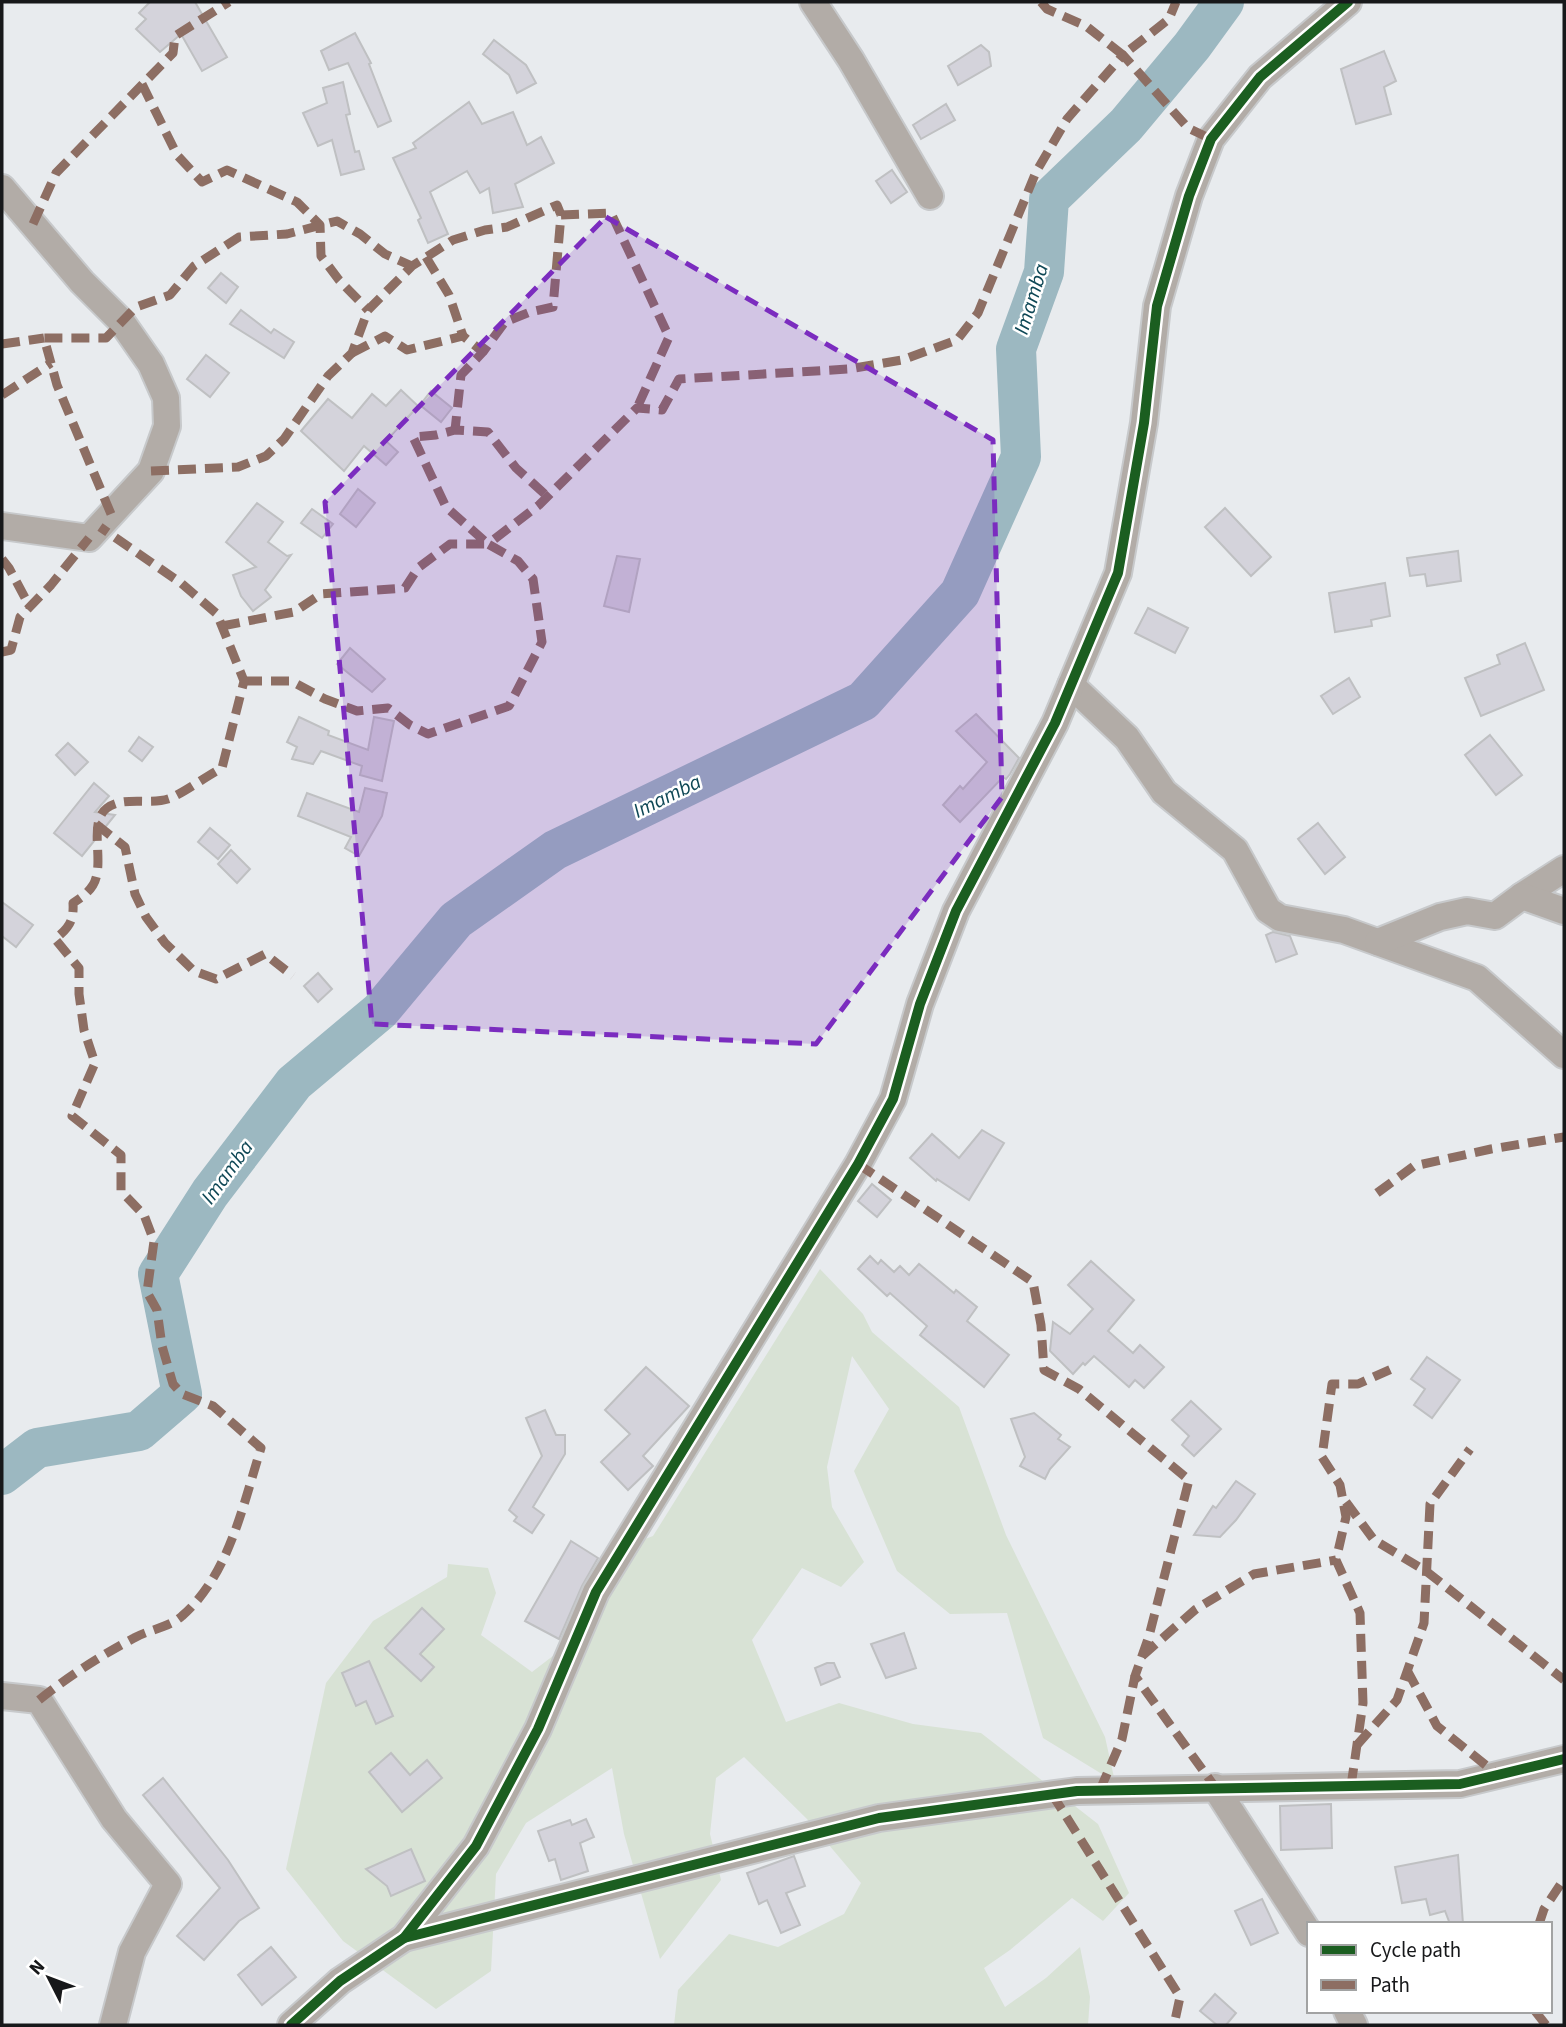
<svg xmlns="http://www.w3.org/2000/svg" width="1566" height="2027" viewBox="0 0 1566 2027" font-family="'Source Sans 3',sans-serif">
<rect width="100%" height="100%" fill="#e8ebee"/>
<path fill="#d8e2d5" d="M820 1269 863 1314 872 1332 959 1407 1006 1535 1105 1737 1115 1782 1043 1738 1007 1613 950 1614 897 1571 854 1471 889 1409 852 1356 827 1467 832 1507 864 1562 841 1587 802 1568 752 1640 786 1722 839 1703 913 1724 981 1733 1098 1824 1129 1893 1103 1921 1072 1898 1010 1950 984 1968 1005 2007 1046 1978 1080 1947 1090 1997 1088 2025H674L678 1990 729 1934 778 1947 844 1914 861 1883 807 1819 744 1757 716 1778 710 1834 721 1880 660 1959 624 1834 612 1768 526 1823 496 1874 491 1971 436 2009 343 1941 286 1869 326 1683 373 1621 447 1577 448 1564 488 1568 496 1593 481 1635 532 1672 558 1652 621 1548 653 1536Z"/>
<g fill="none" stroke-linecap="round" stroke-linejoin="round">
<path stroke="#9cb8c1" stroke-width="40" d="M2 1475 37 1448 139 1431 182 1394 158 1274 210 1193 294 1083 380 1011 456 920 555 850 863 701 960 593 1021 457 1016 349 1044 272 1049 199 1126 125 1192 46 1224 2"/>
</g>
<g fill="#d4d3db" stroke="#bfc0c2" stroke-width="2">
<path d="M150 2H195L227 57 202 71 181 34 160 52 136 29 146 19 139 13Z"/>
<path d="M355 33 371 63 369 64 391 121 378 127 348 63 329 70 321 51Z"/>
<path d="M494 40 526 65 536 83 517 93 509 75 483 54Z"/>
<path d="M981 45 989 52 991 66 958 85 948 66Z"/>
<path d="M1384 51 1396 81 1384 87 1391 114 1356 124 1341 69Z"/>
<path d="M343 82 350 114 346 115 355 152 359 151 364 169 341 175 332 140 318 146 303 113 327 103 323 88Z"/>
<path d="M469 102 482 124 513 112 527 145 541 137 554 163 515 184 523 207 493 213 489 188 480 193 467 171 430 192 448 234 428 243 418 220 421 218 393 158 416 148 413 143Z"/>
<path d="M946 104 955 120 921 139 913 125Z"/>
<path d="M892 170 907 192 891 203 876 181Z"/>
<path d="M221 273 238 287 226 303 208 288Z"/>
<path d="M241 310 271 333 274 329 294 342 284 358 230 324Z"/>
<path d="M206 355 229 373 210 397 187 379Z"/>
<path d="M401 390 418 406 386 441 398 452 386 465 364 446 344 471 301 431 328 399 352 418 372 394 386 406Z"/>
<path d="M431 391 452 408 441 422 420 405Z"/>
<path d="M358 489 375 503 356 527 340 514Z"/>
<path d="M257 503 283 522 268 542 287 556 291 555 265 590 271 597 253 611 241 596 233 575 256 567 226 542Z"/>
<path d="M1225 508 1271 557 1251 576 1205 527Z"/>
<path d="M312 509 333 524 322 538 301 523Z"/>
<path d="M1458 551 1461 581 1427 586 1425 574 1410 576 1407 558Z"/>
<path d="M617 556 640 559 629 612 604 606Z"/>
<path d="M1385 583 1390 616 1371 620 1372 626 1335 632 1329 593Z"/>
<path d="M1148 608 1188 628 1175 653 1135 633Z"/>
<path d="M1525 643 1544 690 1481 716 1465 678 1500 664 1497 655Z"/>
<path d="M350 648 385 679 372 692 337 664Z"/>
<path d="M1349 678 1360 697 1333 714 1321 696Z"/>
<path d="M976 714 1019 758 1010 774 1006 779 1003 777 960 822 943 805 960 786 963 789 987 762 956 731Z"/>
<path d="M299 717 329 731 328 735 368 750 374 717 394 721 382 781 360 775 362 766 321 751 313 764 292 759 297 747 287 742Z"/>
<path d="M1490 735 1522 775 1496 795 1465 755Z"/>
<path d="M139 737 153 747 142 761 129 751Z"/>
<path d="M68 743 88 762 75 775 56 755Z"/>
<path d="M94 783 109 796 95 812 115 815 82 856 54 833Z"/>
<path d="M365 788 387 793 382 816 359 856 345 848 351 837 298 816 307 793 359 812Z"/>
<path d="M1318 823 1345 857 1325 874 1298 839Z"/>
<path d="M210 828 230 845 218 859 198 842Z"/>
<path d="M231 850 250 869 237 883 218 864Z"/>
<path d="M2 902 33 925 16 947 2 936Z"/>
<path d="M1273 932 1290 936 1297 954 1276 962 1266 935Z"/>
<path d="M318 973 332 989 318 1002 304 986Z"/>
<path d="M982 1130 1004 1143 969 1200 937 1179 936 1181 910 1158 932 1134 959 1158Z"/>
<path d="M872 1184 891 1200 877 1217 858 1201Z"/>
<path d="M870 1256 878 1264 881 1260 894 1272 900 1266 909 1275 919 1264 954 1293 956 1290 977 1307 967 1321 1009 1355 984 1387 920 1335 927 1326 890 1293 887 1296 858 1269Z"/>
<path d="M1091 1261 1134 1300 1108 1331 1133 1353 1140 1345 1164 1367 1144 1388 1135 1380 1129 1387 1094 1356 1085 1365 1083 1363 1073 1374 1050 1351 1053 1322 1070 1334 1093 1309 1068 1285Z"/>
<path d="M1427 1357 1460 1380 1432 1418 1414 1405 1425 1389 1411 1379Z"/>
<path d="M646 1367 689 1406 643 1456 653 1466 628 1490 601 1462 630 1434 605 1410Z"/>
<path d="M1191 1401 1221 1429 1194 1456 1182 1445 1189 1436 1172 1420Z"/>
<path d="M545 1410 556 1435H565V1454L533 1507 544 1515 532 1533 514 1521 517 1517 509 1510 542 1456 526 1418Z"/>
<path d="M1034 1413 1061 1435 1058 1439 1070 1447 1050 1469 1045 1479 1020 1466 1025 1457 1011 1419Z"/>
<path d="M1236 1481 1255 1494 1236 1520 1220 1537 1194 1535 1213 1506 1216 1508Z"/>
<path d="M571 1541 598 1558 582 1586 559 1639 525 1621Z"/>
<path d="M422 1608 444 1629 420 1654 434 1667 421 1681 385 1648Z"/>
<path d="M904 1633 916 1668 886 1678 871 1644Z"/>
<path d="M369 1661 393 1716 376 1724 366 1701 356 1706 342 1673Z"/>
<path d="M827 1663H834L840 1677 821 1685 815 1668Z"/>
<path d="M391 1753 410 1775 427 1760 442 1778 402 1812 369 1772Z"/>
<path d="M163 1778 228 1860 259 1908 239 1921 204 1960 177 1936 220 1888 143 1795Z"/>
<path d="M1331 1804 1332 1848 1281 1850 1280 1806Z"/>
<path d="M586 1819 594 1837 580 1843 588 1871 561 1880 555 1859 549 1861 538 1831 570 1820 572 1825Z"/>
<path d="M411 1849 425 1881 391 1896 387 1886 366 1869Z"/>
<path d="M1458 1855 1463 1924H1450L1445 1911 1430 1915 1426 1899 1402 1903 1395 1867Z"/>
<path d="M794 1856 805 1886 786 1893 800 1925 781 1933 767 1900 759 1904 747 1873Z"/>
<path d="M1262 1899 1278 1933 1251 1945 1235 1911Z"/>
<path d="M271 1947 296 1977 262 2005 238 1975Z"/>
<path d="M1215 1994 1236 2013 1226 2025H1217L1200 2011Z"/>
</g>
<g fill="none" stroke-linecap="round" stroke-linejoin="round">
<defs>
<g id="minor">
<path d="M813 2 851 60 930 196"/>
<path d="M2 188 82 282 121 321 151 364 166 398 167 426 151 471 89 538 2 526"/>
<path d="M1071 685 1127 738 1164 792 1235 850 1268 910 1280 918 1344 930 1477 978 1564 1055"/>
<path d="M1522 896 1564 869"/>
<path d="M1378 942 1440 917 1467 911 1495 916 1522 896 1564 911"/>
<path d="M2 1696 39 1700 114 1819 168 1884 132 1952 113 2025"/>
<path d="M1215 1787 1309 1933"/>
<path d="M404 1938 879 1818 1077 1791 1460 1784 1564 1759"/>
<path d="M1347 2011 1354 2025"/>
<path d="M291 2025 340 1981 404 1938 476 1846 538 1729 596 1592 858 1164 893 1099 920 1004 956 911 1055 723 1118 573 1144 423 1157 306 1189 196 1211 139 1260 77 1348 2"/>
</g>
</defs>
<use href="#minor" stroke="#c7c9cb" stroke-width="30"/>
<use href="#minor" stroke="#b2aca7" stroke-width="26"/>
<g stroke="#8d6e63" stroke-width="9" stroke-dasharray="18 9" stroke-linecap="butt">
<path d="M1041 2 1047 9 1086 26 1123 55 1169 19 1176 2"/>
<path d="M142 84 177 155 202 182 227 170 297 202 320 225 321 256 339 280 368 310"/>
<path d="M561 215 611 213 669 337 637 408"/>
<path d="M33 224 56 173 173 53 175 36 229 2"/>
<path d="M426 257 449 295 463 336"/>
<path d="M2 344 44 338"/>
<path d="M352 353 385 336 407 350 463 336 483 352"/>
<path d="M2 395 51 363"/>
<path d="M151 471 238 467 266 456 284 439 328 376 352 353 368 310 412 266 453 240 485 230 507 227 557 205 561 215 553 307 530 312 505 322 483 352 461 375 455 430"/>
<path d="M111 514 57 385 44 338H106L136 307 170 295 194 266 239 237 287 234 337 221 360 234 385 254 412 266"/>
<path d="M2 559 9 568 30 607"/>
<path d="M222 626 294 612 321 594 405 588 418 568 450 544H488L446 507 413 437 436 435 455 430 488 432 516 468 548 497"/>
<path d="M2 652 11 650 20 617 51 585 89 538"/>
<path d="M244 681H291L325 699 357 711 388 708 410 725 428 734 509 706 542 642 533 579 518 561 488 544 539 505 637 408 662 410 679 379 849 369 902 360 957 340 978 313 1036 172 1067 119 1123 55 1188 128 1211 139"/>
<path d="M96 824 125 847 135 894 146 917 165 943 194 971 216 979 265 954 293 976"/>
<path d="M858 1164 1033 1282 1041 1325 1044 1370 1079 1389 1189 1480 1149 1636 1135 1676 1215 1787"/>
<path d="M1377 1193 1414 1166 1491 1149 1564 1137"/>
<path d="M1346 1502 1374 1540 1426 1571 1564 1680"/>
<path d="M1142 1656 1196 1609 1254 1574 1336 1560"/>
<path d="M1407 1670 1437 1726 1498 1775"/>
<path d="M39 1700C69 1676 100 1656 134 1638 148 1630 170 1627 182 1616 229 1575 243 1505 261 1448L213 1406 182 1394 173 1384 162 1346 157 1310 147 1292 154 1241 144 1215 121 1191V1155L72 1116 95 1063 84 1030 79 994V968L55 939C69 928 74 921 73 903 81 898 88 893 93 885 106 863 87 823 107 808 125 795 151 806 171 798 188 790 205 777 222 768L244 681 217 614 181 583 100 527"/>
<path d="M1357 1745 1397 1700 1424 1623 1430 1504 1470 1449"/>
<path d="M1351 1786 1363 1703 1360 1613 1336 1560 1346 1517 1340 1485 1322 1457 1332 1384H1358L1398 1366"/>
<path d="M1100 1790 1122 1739 1135 1676"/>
<path d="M1052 1794 1180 1997 1174 2025"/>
<path d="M1539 1924 1544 1909 1564 1879"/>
<path d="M1535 2011 1546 2025"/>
</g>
<defs>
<g id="cycleway">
<path d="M404 1938 879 1818 1077 1791 1460 1784 1564 1759"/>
<path d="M291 2025 340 1981 404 1938 476 1846 538 1729 596 1592 858 1164 893 1099 920 1004 956 911 1055 723 1118 573 1144 423 1157 306 1189 196 1211 139 1260 77 1348 2"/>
</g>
</defs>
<use href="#cycleway" stroke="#fff" stroke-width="15"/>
<use href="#cycleway" stroke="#1b5e20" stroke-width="10"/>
</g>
<path fill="#7b2cbf" fill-opacity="0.2" stroke="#7b2cbf" stroke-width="5" stroke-dasharray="14 9" stroke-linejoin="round" d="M606 217 993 440 1002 797 816 1044 372 1024 325 502Z"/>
<g text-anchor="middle" stroke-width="5" stroke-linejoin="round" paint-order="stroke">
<g font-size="21" font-style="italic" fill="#0e4755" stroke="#fff">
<text transform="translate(1031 299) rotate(-73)" y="7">Imamba</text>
<text transform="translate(667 796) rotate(-26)" y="7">Imamba</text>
<text transform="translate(227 1172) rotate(-54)" y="7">Imamba</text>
</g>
</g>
<rect width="1566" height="2027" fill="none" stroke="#17181a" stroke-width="7"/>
<rect x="1307" y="1922" width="245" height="91" fill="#ffffff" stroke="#a2a3a3" stroke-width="2"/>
<rect x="1321" y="1945" width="35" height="10" fill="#1b5e20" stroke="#a2a3a3" stroke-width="2"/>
<text x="1370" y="1957" font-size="21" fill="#17181a">Cycle path</text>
<rect x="1321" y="1980" width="35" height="10" fill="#8d6e63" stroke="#a2a3a3" stroke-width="2"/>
<text x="1370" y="1992" font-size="21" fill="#17181a">Path</text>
<g transform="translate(49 1978) rotate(312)" stroke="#ffffff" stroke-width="5" paint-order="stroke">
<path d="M0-5L12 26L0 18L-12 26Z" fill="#17181a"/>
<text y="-10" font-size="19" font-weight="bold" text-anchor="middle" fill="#17181a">N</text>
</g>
</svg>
